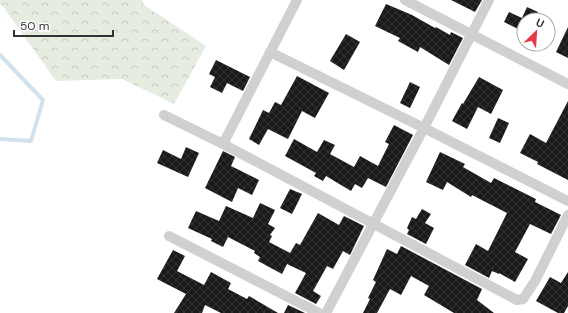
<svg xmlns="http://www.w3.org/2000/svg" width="568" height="313" viewBox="0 0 568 313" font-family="'DM Sans',sans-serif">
<defs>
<pattern id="forest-crowns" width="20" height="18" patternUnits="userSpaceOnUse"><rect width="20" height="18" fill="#e6ecdf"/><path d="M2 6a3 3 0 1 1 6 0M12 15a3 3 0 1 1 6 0" fill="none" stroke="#c6cbc0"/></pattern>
<pattern id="building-cross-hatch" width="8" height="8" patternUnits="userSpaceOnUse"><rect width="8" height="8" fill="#1a1a1a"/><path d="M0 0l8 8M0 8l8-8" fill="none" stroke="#333"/></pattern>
</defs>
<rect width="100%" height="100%" fill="#fff"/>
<path fill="url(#forest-crowns)" d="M0 0H142L144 5 206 46 174 104 122 79 56 81 2 5H0Z"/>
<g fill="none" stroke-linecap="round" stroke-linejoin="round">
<path stroke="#cfe2ee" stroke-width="4" d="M0 55 43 100 31 141 0 139"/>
</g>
<g fill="url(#building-cross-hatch)">
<path d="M451 0H482L475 12Z"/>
<path d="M386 4 412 15 435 28 436 27 450 35 451 32 463 38 449 65 420 47 418 52 398 41 400 38 375 26Z"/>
<path d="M527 7 538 12 534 20H524V32L504 22 509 12 522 18Z"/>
<path d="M568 27V58L556 52Z"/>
<path d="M346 34 360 42 344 70 330 61Z"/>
<path d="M216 60 250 77 243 91 227 83 222 93 210 87 215 77 209 74Z"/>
<path d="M297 76 329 93 315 118 302 111 288 139 268 129 259 145 249 139 263 110 269 113 275 102 281 105Z"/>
<path d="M479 77 503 90 491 114 478 107 467 129 452 121 462 103 463 104Z"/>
<path d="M410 82 420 87 410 108 400 103Z"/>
<path d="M568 101V180L537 164 538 162 520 153 530 134 546 143Z"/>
<path d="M498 118 509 123 500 143 489 138Z"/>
<path d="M394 125 413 135 386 187 368 178 362 188 355 184 351 191 326 176 323 181 314 176 316 173 285 156 294 139 317 152 324 140 335 145 330 154 354 167 360 156 378 166 389 144 385 142Z"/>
<path d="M186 147 199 153 188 177 157 163 163 150 181 159Z"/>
<path d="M223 151 235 157 231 166 259 180 252 195 238 188 232 202 205 188Z"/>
<path d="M440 152 465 164 463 167 491 183 494 178 536 199 535 202 561 215 551 234 530 224 515 252 528 259 515 282 499 273V274L492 271 489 278 465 265 476 244 488 251 507 213 472 195 471 197 447 182 443 190 426 182Z"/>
<path d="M290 189 302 194 292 214 280 208Z"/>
<path d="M260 203 275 210 268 224 275 228 270 235 272 236 269 242 290 253 296 243 300 245 318 213 339 225 344 216 364 226 350 255 343 251 333 269 327 266 313 291 321 296 316 304 295 293 306 273 287 264 282 274 258 261 260 257 254 253 255 251 228 237 223 247 211 241 212 239 188 228 196 211 219 221 226 206 253 218Z"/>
<path d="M422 209 431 214 425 223 434 228 426 244 407 234 409 230 407 228 412 217 416 219Z"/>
<path d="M401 246 482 289 477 300 494 313H454L424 295 429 286 411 276 401 295 390 289 377 313H363L370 299 368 298 376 282 373 280 387 249 397 254Z"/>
<path d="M173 250 185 256 177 271 204 285 211 272 231 283 228 289 247 299 249 296 278 313H221L205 305 202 313H174L186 294 157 279Z"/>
<path d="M568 272V306L564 313H558L536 301 550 277 561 283Z"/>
<path d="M288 305 305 313H284Z"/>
</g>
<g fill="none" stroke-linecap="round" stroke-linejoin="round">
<g stroke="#d0d0d0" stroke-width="10">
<path d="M405 0 568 84"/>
<path d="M270 52 424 128 568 201"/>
<path d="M164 115 223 144 517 300 523 299 535 281 568 215"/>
<path d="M223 144 297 0"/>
<path d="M169 236 319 313"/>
<path d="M326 313 424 128 489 0"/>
</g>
</g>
<g transform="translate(536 32) rotate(25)"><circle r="19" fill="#ffffff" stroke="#adadad"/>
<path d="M0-3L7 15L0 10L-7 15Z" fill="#e63946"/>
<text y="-6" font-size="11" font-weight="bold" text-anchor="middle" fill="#333333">U</text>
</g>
<path d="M14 30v6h99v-6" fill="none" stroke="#333333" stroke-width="2"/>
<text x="20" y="30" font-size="12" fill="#333333" stroke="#ffffff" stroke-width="3" paint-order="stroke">50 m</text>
</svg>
